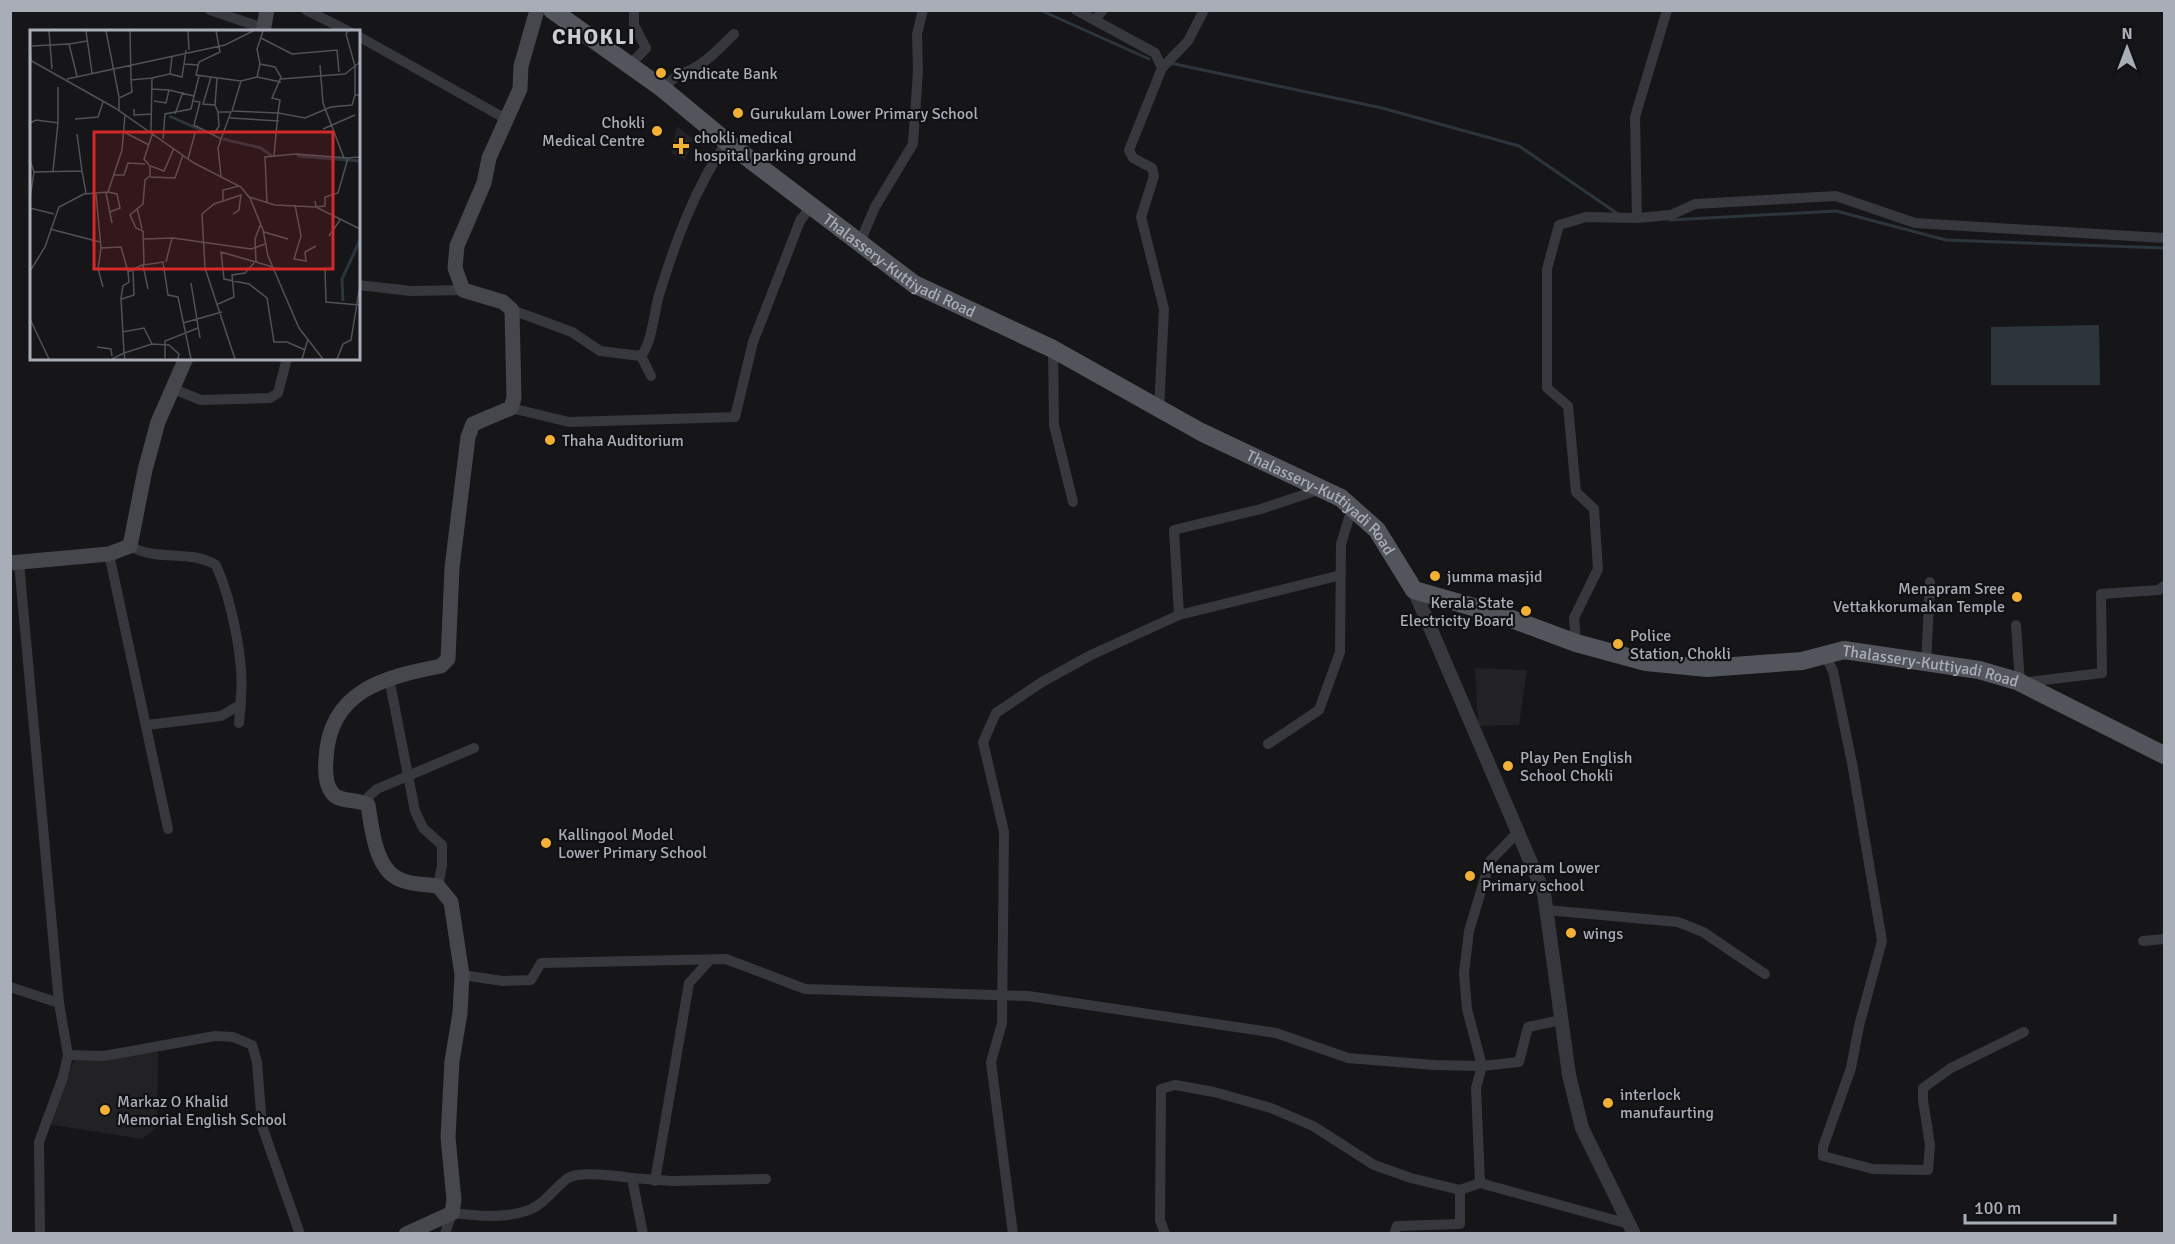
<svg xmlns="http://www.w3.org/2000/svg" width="2175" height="1244" viewBox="0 0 2175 1244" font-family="Signika,sans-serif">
<rect width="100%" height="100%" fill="#161618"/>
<g fill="#222225">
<path d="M677 126 693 139 685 160 671 153Z"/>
<path d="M1475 668 1527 670 1519 725 1478 726Z"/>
<path d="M158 1052 157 1127 142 1139 47 1124 74 1061Z"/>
</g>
<path fill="#2c353c" d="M2099 325 2100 385H1991V327Z"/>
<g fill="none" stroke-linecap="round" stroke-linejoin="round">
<g stroke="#2c353c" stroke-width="3">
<path d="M1040 10 1149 59"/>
<path d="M1170 63 1382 108 1519 146 1618 214"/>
<path d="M1670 220 1836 211 1946 240 2164 248"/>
</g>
<g stroke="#37383d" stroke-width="10">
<path d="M210 10 263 28"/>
<path d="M306 10 350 32"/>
<path d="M1076 10 1155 53 1162 68 1188 41 1204 10"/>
<path d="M1095 20 1103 10"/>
<path d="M358 36 506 119"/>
<path d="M630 65 646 48 634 25V10"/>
<path d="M663 89C677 73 678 77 694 68 710 60 721 46 734 34"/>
<path d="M1637 218 1635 117 1667 10"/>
<path d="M860 242 875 207 913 144 918 71 917 34 923 10"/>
<path d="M358 285 411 291 463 290"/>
<path d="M512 310 572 332 600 351 641 356C652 343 654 312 659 295 675 243 695 187 727 142"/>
<path d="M1053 349 1054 425 1073 502"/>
<path d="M641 356 651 376"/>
<path d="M171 388 201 400 270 398 278 393 287 358"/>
<path d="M511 408 569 422 735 417 753 342 800 221 811 206"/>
<path d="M1159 410 1164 309 1141 217 1154 176 1152 168 1133 158 1129 150 1162 68"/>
<path d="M130 546C157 562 190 549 216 565 232 601 246 667 240 705L221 716 147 725"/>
<path d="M109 554 168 829"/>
<path d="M19 563 59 1003 68 1055 63 1077 39 1142 40 1234"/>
<path d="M1179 615 1174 530 1261 509 1321 489"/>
<path d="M2016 625 2020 683 2102 673 2101 594 2159 590 2164 586"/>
<path d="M1576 643 1574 618 1598 569 1594 509 1576 492 1568 406 1547 388V269L1559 225 1586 217 1637 218 1671 215 1695 204 1836 196 1915 223 2164 238"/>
<path d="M1825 655 1833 671 1852 763 1882 941 1859 1026 1851 1068 1823 1147V1156L1873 1169 1928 1170 1930 1145 1923 1100V1088L1951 1068 2024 1032"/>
<path d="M1926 664 1930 582"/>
<path d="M389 678 415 811 423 828 442 845V866L438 886"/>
<path d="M239 723 241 703"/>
<path d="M1268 744 1319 710 1340 652 1341 544 1352 508"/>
<path d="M368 805 369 796 377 789 474 748"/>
<path d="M1546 910 1678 922 1703 932 1765 974"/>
<path d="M2143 941 2164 939"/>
<path d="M462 975 503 981 531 980 541 963 726 959 805 989 1028 996 1276 1033 1348 1058 1434 1065 1482 1066 1519 1062 1528 1027 1561 1020"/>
<path d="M10 987 59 1003"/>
<path d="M68 1055 104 1056 215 1036 233 1037 252 1045 257 1062 262 1126 300 1234"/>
<path d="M632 1178 672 1181 766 1179"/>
<path d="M655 1181 689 983 710 960"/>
<path d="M1480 1183 1476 1088 1482 1066 1467 1009 1464 973 1469 931 1490 861 1519 831"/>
<path d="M445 1234 452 1213C478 1216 504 1219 529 1210 546 1203 554 1188 568 1178 579 1171 618 1176 632 1178L643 1234"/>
<path d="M1013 1234 991 1062 1002 1023 1004 832 983 742 996 713 1042 682 1091 655 1179 615 1341 575"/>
<path d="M1165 1234 1160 1220 1161 1089 1175 1085 1214 1092 1271 1108 1313 1126 1374 1165 1411 1178 1460 1190 1480 1183 1629 1224"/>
<path d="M1394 1234 1397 1226 1460 1224V1190"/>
</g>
<path stroke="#37383d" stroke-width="14" d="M1414 590 1544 893 1569 1075 1582 1128 1634 1234"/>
<g stroke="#45474d" stroke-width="15">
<path d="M263 32 267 10"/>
<path d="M10 563 109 554 130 546 145 470 158 422 186 358"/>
<path d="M406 1234 452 1213 454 1200 448 1137 452 1061 460 1013 462 975 451 902 438 886C426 884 412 885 401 880 375 870 372 829 368 805 358 798 341 803 333 794 325 785 325 770 326 759 329 690 385 677 441 666L448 659 452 568 468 437 473 424 511 408 514 398 512 310 503 302 463 290 455 268 457 246 484 183 489 158 520 89 521 66 537 10"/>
</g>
<path stroke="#53555c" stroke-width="18" id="s1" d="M552 10 663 89 727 142 914 284 1053 349 1201 432 1341 498 1377 530 1414 590 1501 615 1576 643 1646 662 1707 668 1802 661 1844 650 1979 670 2017 681 2164 755"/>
</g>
<g fill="#f2b134" stroke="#111113" stroke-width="2">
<circle cx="661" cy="73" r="6"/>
<circle cx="738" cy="113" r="6"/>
<circle cx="657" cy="131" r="6"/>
<path d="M678 137h6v6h6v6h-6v6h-6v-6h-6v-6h6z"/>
<circle cx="550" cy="440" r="6"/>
<circle cx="1435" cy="576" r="6"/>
<circle cx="2017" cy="597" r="6"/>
<circle cx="1526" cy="611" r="6"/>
<circle cx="1618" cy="644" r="6"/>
<circle cx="1508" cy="766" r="6"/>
<circle cx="546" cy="843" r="6"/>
<circle cx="1470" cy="876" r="6"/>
<circle cx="1571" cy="933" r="6"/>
<circle cx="1608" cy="1103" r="6"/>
<circle cx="105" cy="1110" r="6"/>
</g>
<g text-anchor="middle" stroke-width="4.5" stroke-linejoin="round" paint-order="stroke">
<g font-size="16" fill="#a8adb8" stroke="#111113" text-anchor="start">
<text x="673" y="79">Syndicate Bank</text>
<text x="750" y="119">Gurukulam Lower Primary School</text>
<text x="645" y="128" text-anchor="end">Chokli<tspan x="645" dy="18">Medical Centre</tspan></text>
<text x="694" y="143">chokli medical<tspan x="694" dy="18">hospital parking ground</tspan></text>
<text x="562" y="446">Thaha Auditorium</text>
<text x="1447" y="582">jumma masjid</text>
<text x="2005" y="594" text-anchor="end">Menapram Sree<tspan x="2005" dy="18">Vettakkorumakan Temple</tspan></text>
<text x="1514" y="608" text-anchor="end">Kerala State<tspan x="1514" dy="18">Electricity Board</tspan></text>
<text x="1630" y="641">Police<tspan x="1630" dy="18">Station, Chokli</tspan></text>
<text x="1520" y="763">Play Pen English<tspan x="1520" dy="18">School Chokli</tspan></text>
<text x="558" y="840">Kallingool Model<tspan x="558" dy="18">Lower Primary School</tspan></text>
<text x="1482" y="873">Menapram Lower<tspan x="1482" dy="18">Primary school</tspan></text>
<text x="1583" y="939">wings</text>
<text x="1620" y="1100">interlock<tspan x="1620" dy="18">manufaurting</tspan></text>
<text x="117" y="1107">Markaz O Khalid<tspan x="117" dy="18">Memorial English School</tspan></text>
</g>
<g font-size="16" fill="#a8adb8" stroke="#111113">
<text dy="6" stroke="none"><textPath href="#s1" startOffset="432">Thalassery-Kuttiyadi Road</textPath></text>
<text dy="6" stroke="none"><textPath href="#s1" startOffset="918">Thalassery-Kuttiyadi Road</textPath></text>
<text dy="6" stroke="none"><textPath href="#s1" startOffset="1582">Thalassery-Kuttiyadi Road</textPath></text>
</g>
<g font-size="22" font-weight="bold" letter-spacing="1.5" fill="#c9ccd4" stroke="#111113">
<text x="594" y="44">CHOKLI</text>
</g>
</g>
<g transform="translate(30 30)">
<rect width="330" height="330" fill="#161618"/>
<path fill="none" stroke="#2c353c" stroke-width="3" d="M139 86 171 100M193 109 231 118 242 126M267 126 330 131M313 271 312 249 330 210"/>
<path fill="none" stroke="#505258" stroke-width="1.5" d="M19 1 22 39M56 1 62 43M76 1 89 67M100 1 101 50 122 48 121 101M158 1 159 20M186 1 190 22 169 32 166 45 211 51 227 47 230 34M233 1 227 19 230 34 245 37 251 47 242 68 250 70 248 83 275 88 301 77 322 75 325 65M318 1 316 4 325 36V65H330M231 8 262 24 307 20 309 42M0 12 1 30M2 16 39 14M156 20 154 34 168 35M0 30 85 78 164 133 211 157 219 167 245 175 286 177 330 199M290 35 293 73 314 128M140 44 152 47 154 34M47 46 39 14 57 11M181 47 173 74 185 75M227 47 251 52M122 48 140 44 142 27M187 48 185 75 188 82H201M37 49 195 15 223 1M251 49 315 44 330 32M211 51 202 81 248 83 244 126M122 59 139 60 136 73 124 71M139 60 164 66 169 46M163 71 170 72 164 95 191 109 201 82M104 79V85L121 84M89 80V68L102 62 101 50M145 84 153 62M200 88 249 91M45 89 68 87 73 72M0 93 6 90 28 93V57M293 99 325 85M94 102 119 115M47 104 52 141M184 104 189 96 188 82M133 109 135 84 161 79 164 66M158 129 165 103M0 130 4 142 52 141 56 163M121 136 134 141 144 118M23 141 28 93M83 145H94L98 133 115 134M191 146 188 118 191 109M120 147 145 148 153 125M78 162 87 164 90 178 80 182M76 163 82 193M66 164 71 218 68 239 73 257M0 168 4 142M220 168 233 200 238 226 269 298 293 329M193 170V160L209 156M285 171 286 177 295 176V167L308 163 318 128 330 127M237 173 235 127 266 124 318 128M265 175 271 206 264 229 276 231 275 222 286 216M0 178 24 184M107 178 112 199M203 184 209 180 211 164M20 199 70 212M234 202 258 209M299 206 310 190M114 209 143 208 221 219 235 214M71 218 91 217 98 242M136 232 142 208M226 232 225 209 231 193M243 237 191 222 194 249 219 254 237 268 244 312H257L275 320M295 239 296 272 329 275M0 241 15 217 29 177 54 164 78 162 92 120 95 85M161 253 170 308M118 259 113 235 133 232 138 265 148 267 161 329M92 269 104 265 103 240M188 274 204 267 202 245 215 243 224 233M0 289 19 329M153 293 192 282M92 302 114 298 122 314M67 317 81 319 82 326M135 328V311L168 298M82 329 94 323 91 268 93 256 99 252 98 242 114 234 113 201 106 198 100 185 113 174 115 150 120 146V136L114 129 123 102M95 329 94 323 122 314 139 315 149 324 148 329M205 329 175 238 172 184 184 174 211 165M272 329 278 309M307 329 313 314 321 310 330 255"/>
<path fill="#d62828" fill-opacity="0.15" stroke="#d62828" stroke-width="3" d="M64 102H303V239H64Z"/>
<rect width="330" height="330" fill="none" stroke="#a8adb8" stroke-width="3"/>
</g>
<rect width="2175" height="1244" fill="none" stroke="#a8adb8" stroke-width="24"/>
<g transform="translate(2127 48)" stroke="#111113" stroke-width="4.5" paint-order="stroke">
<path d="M0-4.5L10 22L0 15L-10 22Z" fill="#a8adb8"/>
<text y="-9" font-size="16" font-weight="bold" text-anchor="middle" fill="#a8adb8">N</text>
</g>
<path d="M1965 1214v9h150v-9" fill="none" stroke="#a8adb8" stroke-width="3"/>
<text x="1974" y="1214" font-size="18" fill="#a8adb8" stroke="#111113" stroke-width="4.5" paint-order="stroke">100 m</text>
</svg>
